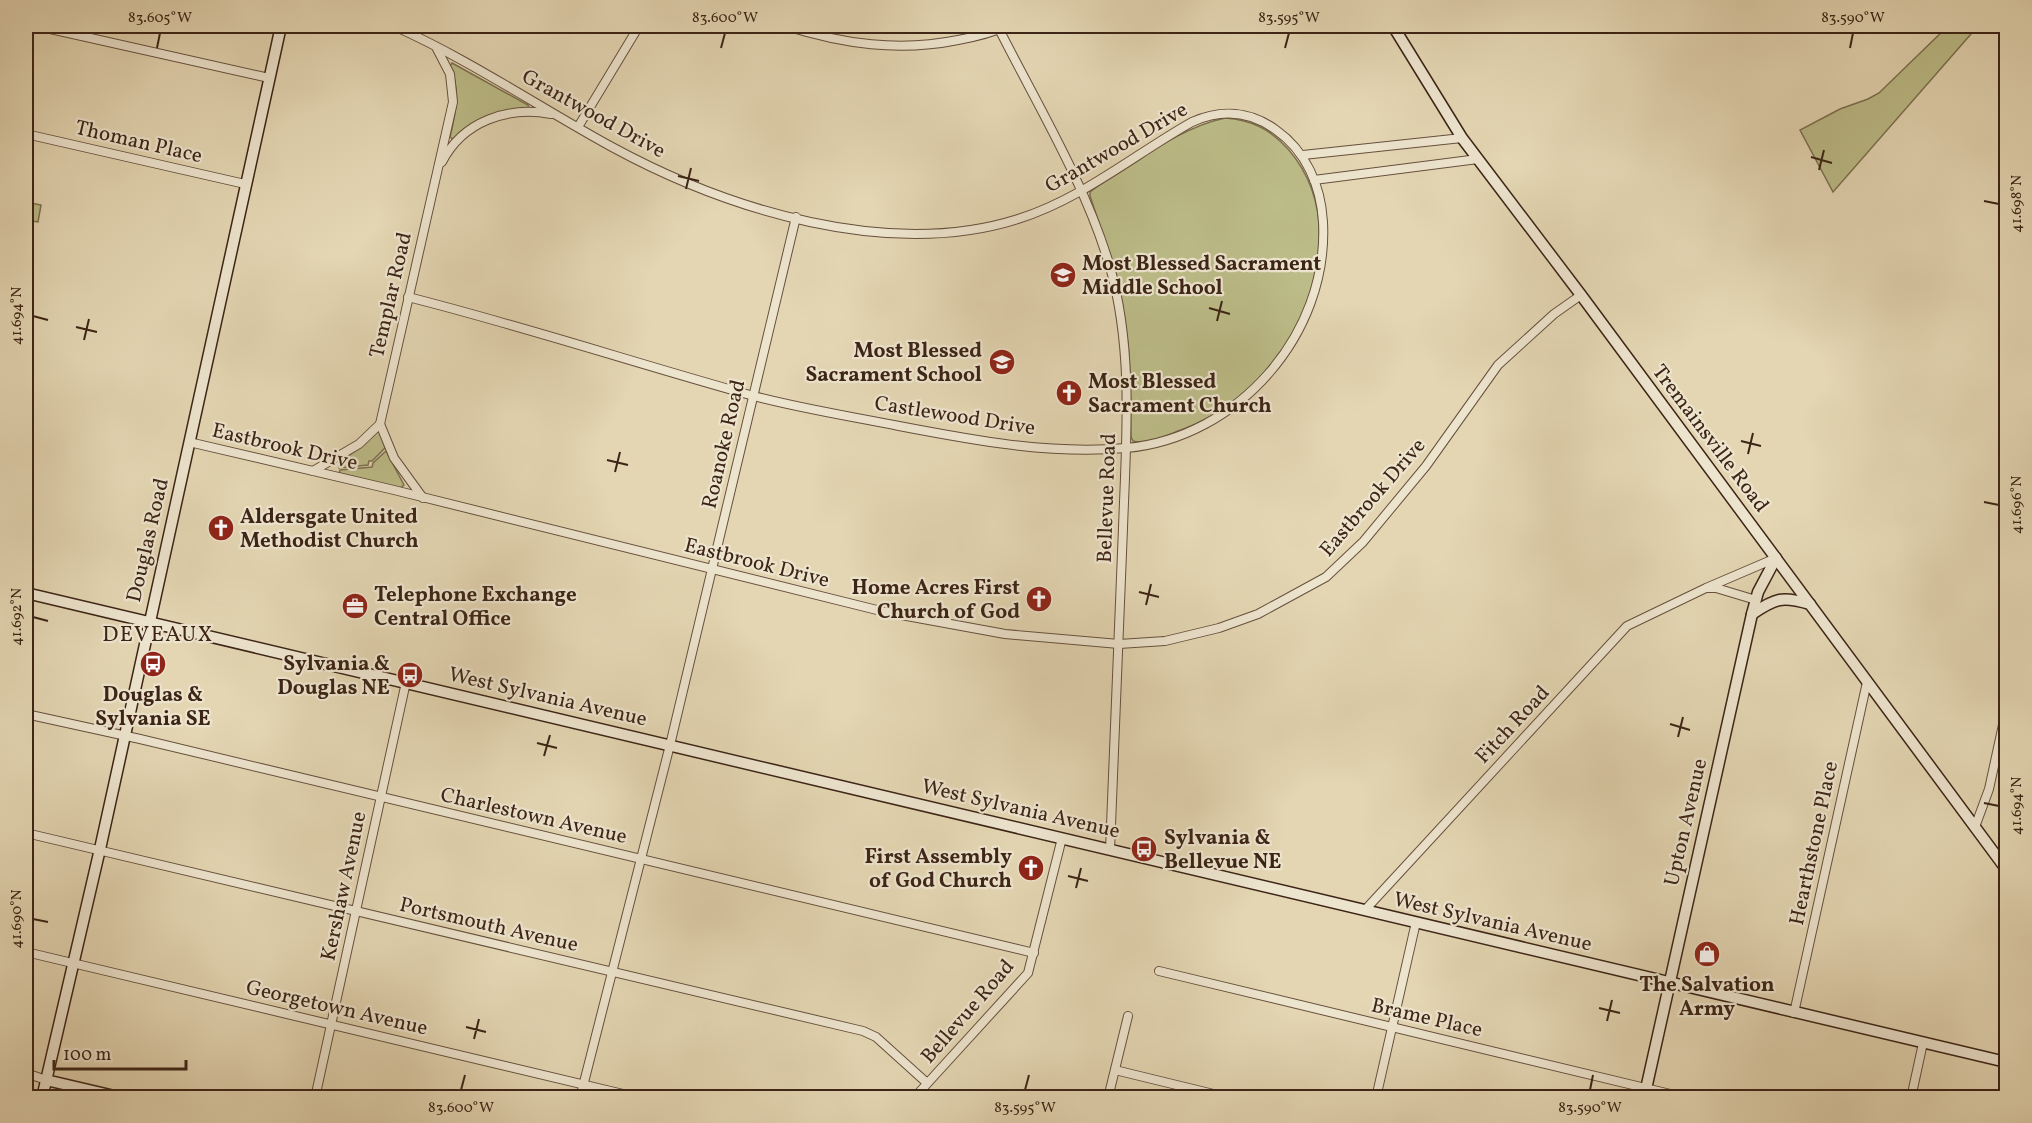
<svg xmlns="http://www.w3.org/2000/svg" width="2032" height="1123" viewBox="0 0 2032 1123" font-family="Vollkorn,serif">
<rect width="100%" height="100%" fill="#e4d6b3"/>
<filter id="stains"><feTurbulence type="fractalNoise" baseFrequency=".00333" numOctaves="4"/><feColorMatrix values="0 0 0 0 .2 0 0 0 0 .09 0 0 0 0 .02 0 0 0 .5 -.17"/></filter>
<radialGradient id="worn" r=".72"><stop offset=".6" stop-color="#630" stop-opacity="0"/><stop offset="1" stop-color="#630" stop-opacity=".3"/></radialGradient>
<g fill="#bcbc88" stroke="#7c704f" stroke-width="1.5">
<path d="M1948 26H1978L1833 192 1800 130 1840 109 1868 99 1879 93Z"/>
<path d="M452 63 528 105 529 108 510 110 493 114 453 139 450 137C456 112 461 91 450 66Z"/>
<path d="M1225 118C1252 120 1270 129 1288 149 1335 203 1324 280 1291 337 1287 345 1283 354 1277 361 1254 391 1217 417 1181 430 1167 435 1148 445 1133 441L1131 437C1130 406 1131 375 1128 344 1122 293 1106 244 1090 196V192C1101 183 1113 176 1125 168 1156 148 1188 126 1225 118Z"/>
<path d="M26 202 41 205 38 222 26 220Z"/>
<path d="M378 430 381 433 385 448 372 461H369L368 465 339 468V462L360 448Z"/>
<path d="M386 451 404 485 400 488 339 473 340 470 372 467 373 463Z"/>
</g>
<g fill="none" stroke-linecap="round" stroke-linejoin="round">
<defs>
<g id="street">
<path d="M37 26 269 78"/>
<path d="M394 26C470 60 539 107 612 147 728 210 889 260 1018 219 1082 199 1135 154 1192 122 1221 109 1250 111 1276 130 1306 151 1321 186 1323 222 1329 334 1238 438 1126 448 1051 455 972 440 899 426 849 416 798 408 750 395 635 363 523 326 408 297"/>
<path d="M786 26C843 44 899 52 958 40 975 37 992 33 1006 26"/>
<path d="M999 29C1038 106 1086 185 1110 267 1134 352 1126 441 1123 528 1119 635 1114 742 1110 850"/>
<path d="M578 127 639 26"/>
<path d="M26 134 245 184"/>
<path d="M1303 155 1462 138"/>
<path d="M442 162C463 121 508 106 551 114"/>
<path d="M1314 180 1478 159"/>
<path d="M380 424 394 458 423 498"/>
<path d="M189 442 394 490 885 612 1005 634 1119 644 1165 641 1219 628 1258 614 1326 577 1363 542 1426 466 1498 365 1554 314 1581 295"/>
<path d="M313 471 359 444 380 424 453 102 450 74 437 49"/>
<path d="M1707 588H1716L1756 600"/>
<path d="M26 714 140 739 1034 953"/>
<path d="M1975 827 1989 789 2006 711"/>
<path d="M26 833 863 1031 876 1037 927 1083"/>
<path d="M1365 910 1627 626 1706 588 1776 558"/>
<path d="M26 952 640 1098"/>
<path d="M1159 971 1687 1098"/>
<path d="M1794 1013 1867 682"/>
<path d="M1115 1070 1230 1098"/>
<path d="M26 1073 46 1080"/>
<path d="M315 1098 406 682"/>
<path d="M580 1098 670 745 796 217"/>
<path d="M914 1098 1028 973 1062 838"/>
<path d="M1108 1098 1128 1016"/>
<path d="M1376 1098 1416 922"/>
<path d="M1911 1098 1923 1043"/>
</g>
<g id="secondary">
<path d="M1393 26 1462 138 1581 295 2006 869"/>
<path d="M26 593 2006 1062"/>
<path d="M1752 614C1776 598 1782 596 1810 604"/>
<path d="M46 1080 123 1098"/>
<path d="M42 1098 100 849 281 26"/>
<path d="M1644 1098 1752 614 1758 592 1776 558"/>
</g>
</defs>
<use href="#street" stroke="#66503d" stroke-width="10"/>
<use href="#secondary" stroke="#3c2416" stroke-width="13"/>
<use href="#street" stroke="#ede4ce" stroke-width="8"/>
<use href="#secondary" stroke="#ede4ce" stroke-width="10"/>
</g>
<path fill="none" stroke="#3c2416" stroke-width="2" d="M157 48 160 33M721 48 725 33M1285 48 1289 33M1850 48 1853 33M1811 157 1832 163M1819 170 1824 150M678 176 699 181M686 189 691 168M1984 201 1999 204M1209 308 1230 314M33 316 48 320M1217 321 1222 301M76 327 97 332M84 340 89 319M1741 441 1761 446M1748 454 1753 433M607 460 628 465M615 472 620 452M1984 502 1999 505M1139 592 1159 597M1146 605 1151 584M33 617 48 621M1670 724 1690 730M1678 737 1683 717M537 743 557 748M544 756 550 735M1984 803 1999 806M1068 876 1088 881M1076 888 1081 868M33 919 48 922M1599 1008 1620 1013M1607 1021 1612 1000M466 1027 486 1032M474 1039 479 1019M461 1090 465 1075M1025 1090 1029 1075M1590 1090 1593 1075"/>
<defs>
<symbol id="school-disc" viewBox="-11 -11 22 22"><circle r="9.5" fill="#8f2418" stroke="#ede4ce"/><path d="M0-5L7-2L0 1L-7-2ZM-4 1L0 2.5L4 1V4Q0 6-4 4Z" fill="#fff"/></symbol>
<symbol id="church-disc" viewBox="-11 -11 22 22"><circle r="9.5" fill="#8f2418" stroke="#ede4ce"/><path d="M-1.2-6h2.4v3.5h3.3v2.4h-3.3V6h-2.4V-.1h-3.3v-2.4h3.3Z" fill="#fff"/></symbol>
<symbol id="office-disc" viewBox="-11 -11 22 22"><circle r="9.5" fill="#8f2418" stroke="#ede4ce"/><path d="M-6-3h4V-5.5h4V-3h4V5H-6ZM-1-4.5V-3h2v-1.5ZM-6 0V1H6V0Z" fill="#fff"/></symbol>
<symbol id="bus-disc" viewBox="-11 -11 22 22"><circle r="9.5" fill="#8f2418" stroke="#ede4ce"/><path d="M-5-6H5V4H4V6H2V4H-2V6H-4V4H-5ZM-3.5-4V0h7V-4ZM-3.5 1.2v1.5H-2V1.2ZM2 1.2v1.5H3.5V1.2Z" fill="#fff"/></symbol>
<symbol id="shop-disc" viewBox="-11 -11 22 22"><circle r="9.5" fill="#8f2418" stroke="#ede4ce"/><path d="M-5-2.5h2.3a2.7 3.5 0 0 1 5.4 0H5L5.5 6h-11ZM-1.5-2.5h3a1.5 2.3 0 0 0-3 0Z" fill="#fff"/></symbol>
</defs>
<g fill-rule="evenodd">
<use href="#school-disc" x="1048" y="260" width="30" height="30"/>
<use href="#school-disc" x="987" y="347" width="30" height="30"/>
<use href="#church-disc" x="1054" y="378" width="30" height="30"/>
<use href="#church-disc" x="206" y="513" width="30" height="30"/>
<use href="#church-disc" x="1024" y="584" width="30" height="30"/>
<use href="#office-disc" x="340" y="591" width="30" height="30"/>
<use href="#bus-disc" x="138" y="649" width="30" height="30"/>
<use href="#bus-disc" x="395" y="660" width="30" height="30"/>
<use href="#bus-disc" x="1129" y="834" width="30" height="30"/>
<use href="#church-disc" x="1016" y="853" width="30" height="30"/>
<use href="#shop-disc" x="1692" y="939" width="30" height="30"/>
</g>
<g text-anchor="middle" stroke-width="4.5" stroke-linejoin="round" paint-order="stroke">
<g font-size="21" fill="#3c2416" stroke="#ede4ce">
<text transform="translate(594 113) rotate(29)" y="7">Grantwood Drive</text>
<text transform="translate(139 141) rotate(13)" y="7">Thoman Place</text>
<text transform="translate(1116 147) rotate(-30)" y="7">Grantwood Drive</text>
<text transform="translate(390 295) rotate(-77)" y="7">Templar Road</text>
<text transform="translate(955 415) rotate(9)" y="7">Castlewood Drive</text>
<text transform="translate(1711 438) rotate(53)" y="7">Tremainsville Road</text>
<text transform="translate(723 444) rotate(-77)" y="7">Roanoke Road</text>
<text transform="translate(285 446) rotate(13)" y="7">Eastbrook Drive</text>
<text transform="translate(1372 497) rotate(-49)" y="7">Eastbrook Drive</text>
<text transform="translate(1106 498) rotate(-88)" y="7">Bellevue Road</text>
<text transform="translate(147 540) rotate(-77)" y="7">Douglas Road</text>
<text transform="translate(757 562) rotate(14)" y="7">Eastbrook Drive</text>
<text transform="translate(548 696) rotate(13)" y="7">West Sylvania Avenue</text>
<text transform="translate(1512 724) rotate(-47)" y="7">Fitch Road</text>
<text transform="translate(1021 808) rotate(13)" y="7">West Sylvania Avenue</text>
<text transform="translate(534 815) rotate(13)" y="7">Charlestown Avenue</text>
<text transform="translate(1685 822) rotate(-77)" y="7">Upton Avenue</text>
<text transform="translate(1813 843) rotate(-78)" y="7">Hearthstone Place</text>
<text transform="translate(343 886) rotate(-78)" y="7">Kershaw Avenue</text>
<text transform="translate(1493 921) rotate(13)" y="7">West Sylvania Avenue</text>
<text transform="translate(489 924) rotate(13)" y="7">Portsmouth Avenue</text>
<text transform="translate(337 1007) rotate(13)" y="7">Georgetown Avenue</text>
<text transform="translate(967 1011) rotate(-49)" y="7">Bellevue Road</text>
<text transform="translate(1427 1017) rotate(13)" y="7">Brame Place</text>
</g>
<g font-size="21" font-weight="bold" fill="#3c2416" stroke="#ede4ce" text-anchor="start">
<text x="1082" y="270">Most Blessed Sacrament<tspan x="1082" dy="24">Middle School</tspan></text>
<text x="982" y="357" text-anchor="end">Most Blessed<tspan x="982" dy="24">Sacrament School</tspan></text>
<text x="1088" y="388">Most Blessed<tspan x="1088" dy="24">Sacrament Church</tspan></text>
<text x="240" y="523">Aldersgate United<tspan x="240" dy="24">Methodist Church</tspan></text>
<text x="1020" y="594" text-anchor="end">Home Acres First<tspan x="1020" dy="24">Church of God</tspan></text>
<text x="374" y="601">Telephone Exchange<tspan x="374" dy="24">Central Office</tspan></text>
<text x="390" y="670" text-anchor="end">Sylvania &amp;<tspan x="390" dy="24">Douglas NE</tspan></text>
<text x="153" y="701" text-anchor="middle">Douglas &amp;<tspan x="153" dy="24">Sylvania SE</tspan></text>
<text x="1164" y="844">Sylvania &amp;<tspan x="1164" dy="24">Bellevue NE</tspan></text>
<text x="1012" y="863" text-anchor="end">First Assembly<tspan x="1012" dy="24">of God Church</tspan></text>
<text x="1707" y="991" text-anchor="middle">The Salvation<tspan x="1707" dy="24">Army</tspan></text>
</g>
<g font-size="22" letter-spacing="1.5" fill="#3c2416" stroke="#ede4ce">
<text x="158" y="641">DEVEAUX</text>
</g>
</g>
<rect width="2032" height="1123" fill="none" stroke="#e4d6b3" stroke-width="66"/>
<path d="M54 1060v9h132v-9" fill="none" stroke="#3c2416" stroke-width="3"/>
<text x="63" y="1060" font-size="18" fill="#3c2416" stroke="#ede4ce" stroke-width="4.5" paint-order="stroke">100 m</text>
<rect x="33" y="33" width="1966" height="1057" fill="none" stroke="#3c2416" stroke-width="2"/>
<g font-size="15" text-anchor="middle" fill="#3c2416">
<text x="160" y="22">83.605°W</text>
<text x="725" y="22">83.600°W</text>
<text x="1289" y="22">83.595°W</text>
<text x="1853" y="22">83.590°W</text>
<text transform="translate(2016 204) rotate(-90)" y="5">41.698°N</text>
<text transform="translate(16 316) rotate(-90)" y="5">41.694°N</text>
<text transform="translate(2016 505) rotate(-90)" y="5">41.696°N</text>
<text transform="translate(16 617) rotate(-90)" y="5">41.692°N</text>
<text transform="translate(2016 806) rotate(-90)" y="5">41.694°N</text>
<text transform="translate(16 919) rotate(-90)" y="5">41.690°N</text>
<text x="461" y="1112">83.600°W</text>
<text x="1025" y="1112">83.595°W</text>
<text x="1590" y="1112">83.590°W</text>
</g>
<rect width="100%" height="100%" filter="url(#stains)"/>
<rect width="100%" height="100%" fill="url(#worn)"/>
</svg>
